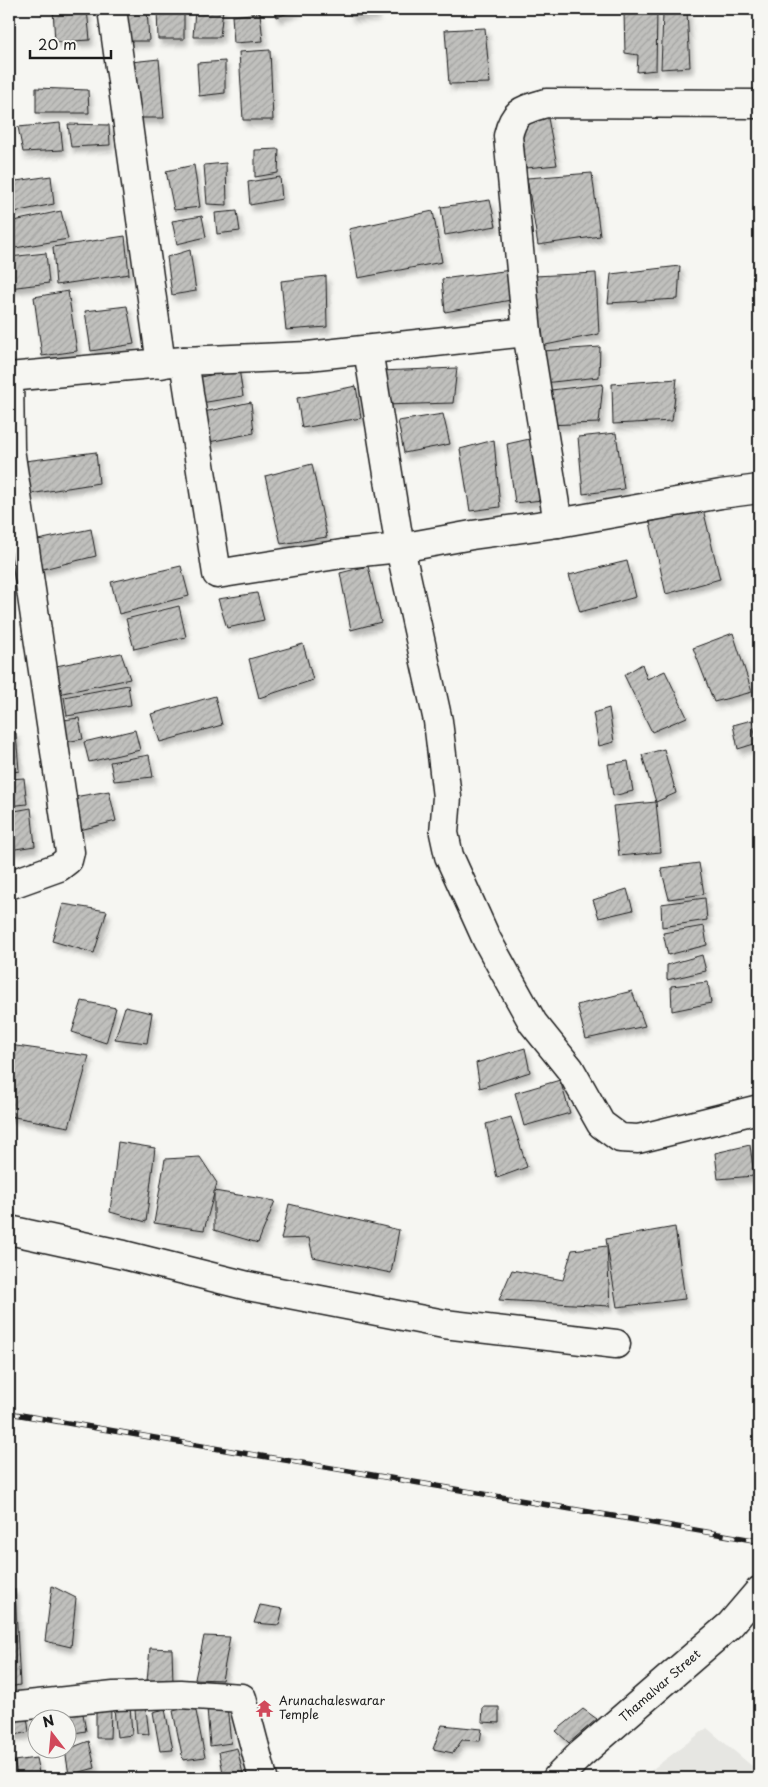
<svg xmlns="http://www.w3.org/2000/svg" width="768" height="1787" viewBox="0 0 768 1787" font-family="'Playpen Sans',sans-serif">
<defs>
<pattern id="building-hatch" width="6" height="6" patternUnits="userSpaceOnUse" patternTransform="scale(1.25)"><rect width="6" height="6" fill="#c0c0bd"/><path d="M-1 1l2-2M0 6l6-6M5 7l2-2" fill="none" stroke="#a4a4a2"/></pattern>
<filter id="shadow"><feDropShadow dx="3" dy="5.5" stdDeviation="2.5" flood-color="#0004"/></filter>
</defs>
<rect width="100%" height="100%" fill="#f6f6f2"/>
<filter id="ink" filterUnits="userSpaceOnUse"><feTurbulence type="fractalNoise" baseFrequency=".02" numOctaves="2"/><feDisplacementMap in="SourceGraphic" scale="10" xChannelSelector="R" yChannelSelector="G"/><feConvolveMatrix kernelMatrix="1 2 1 2 8 2 1 2 1" color-interpolation-filters="sRGB"/></filter>
<g filter="url(#ink)">
<path fill="#e6e6e2" d="M707 1728 759 1772V1778H641Z"/>
<g fill="url(#building-hatch)" stroke="#1c1c1c" filter="url(#shadow)">
<path d="M53 9H87L90 40 55 42Z"/>
<path d="M120 9H147L149 41H124Z"/>
<path d="M157 9H184V39H158Z"/>
<path d="M195 9H223L220 37H193Z"/>
<path d="M274 9H299L277 17Z"/>
<path d="M350 9H376V14L351 16Z"/>
<path d="M657 11 656 70 637 72 638 55 625 53 624 13Z"/>
<path d="M687 11 690 67 661 69 663 13Z"/>
<path d="M260 13 263 41 234 43 232 16Z"/>
<path d="M485 28 490 83 449 84 445 30Z"/>
<path d="M270 50 273 120H243L239 52Z"/>
<path d="M159 59 164 118H137L131 62Z"/>
<path d="M225 61V93L199 96 197 63Z"/>
<path d="M36 88 88 90 89 113H36Z"/>
<path d="M547 113 557 165 526 168 520 118Z"/>
<path d="M60 123 63 150 23 152 18 127Z"/>
<path d="M68 124 109 125 110 145 71 147Z"/>
<path d="M279 149 278 173 255 177V150Z"/>
<path d="M226 163 227 205 207 204 204 165Z"/>
<path d="M194 165 200 207 174 210 166 171Z"/>
<path d="M592 173 600 236 538 245 527 178Z"/>
<path d="M51 176 54 204 9 213V182Z"/>
<path d="M280 177 282 199 250 205 248 182Z"/>
<path d="M490 200 496 226 445 235 441 207Z"/>
<path d="M61 211 68 239 9 249V222Z"/>
<path d="M237 211 240 231 217 234 215 213Z"/>
<path d="M433 211 442 262 358 278 349 229Z"/>
<path d="M202 216 206 237 177 244 172 221Z"/>
<path d="M125 236 129 274 56 285 53 247Z"/>
<path d="M190 250 196 291 172 295 167 257Z"/>
<path d="M46 253 49 283 9 288V257Z"/>
<path d="M680 266 678 299 608 303 611 274Z"/>
<path d="M511 270V300L445 312 442 279Z"/>
<path d="M596 273 599 334 536 347 534 276Z"/>
<path d="M326 276 327 327 286 330 281 281Z"/>
<path d="M68 291 77 351 42 356 34 297Z"/>
<path d="M127 306 134 344 91 351 85 311Z"/>
<path d="M600 347 599 377 543 383 542 351Z"/>
<path d="M239 368 243 396 201 403 193 379Z"/>
<path d="M457 368 453 403 382 405 379 371Z"/>
<path d="M677 379 672 421 613 424 612 384Z"/>
<path d="M603 384 599 423 545 425 542 391Z"/>
<path d="M356 386 361 418 302 428 297 398Z"/>
<path d="M251 402 254 433 204 443 199 413Z"/>
<path d="M443 414 450 444 404 453 398 421Z"/>
<path d="M616 433 624 489 583 494 578 437Z"/>
<path d="M534 438 542 500 515 503 507 444Z"/>
<path d="M494 440 500 507 470 511 460 449Z"/>
<path d="M96 452 99 483 30 494 25 461Z"/>
<path d="M312 464 327 537 281 544 265 476Z"/>
<path d="M703 509 720 579 666 594 650 522Z"/>
<path d="M91 529 96 556 39 570 33 541Z"/>
<path d="M627 561 636 597 580 612 569 575Z"/>
<path d="M181 566 189 596 119 614 111 582Z"/>
<path d="M368 566 381 622 351 630 340 573Z"/>
<path d="M257 593 264 620 227 628 218 599Z"/>
<path d="M179 606 186 637 134 649 126 619Z"/>
<path d="M733 633 752 692 714 702 693 648Z"/>
<path d="M303 644 313 680 259 698 249 659Z"/>
<path d="M121 653 130 679 58 694 51 667Z"/>
<path d="M642 664 647 679 665 671 687 717 652 732 624 675Z"/>
<path d="M128 685 131 705 67 716 64 697Z"/>
<path d="M215 696 222 725 160 742 151 714Z"/>
<path d="M609 708 614 742 599 746 593 713Z"/>
<path d="M79 718 83 739 59 743 55 721Z"/>
<path d="M752 720 757 743 738 749 733 725Z"/>
<path d="M135 730 140 750 89 762 84 742Z"/>
<path d="M16 733 19 771 9 773V734Z"/>
<path d="M664 749 676 793 656 802 642 755Z"/>
<path d="M149 755 153 777 114 781 110 762Z"/>
<path d="M628 761 633 791 613 796 608 764Z"/>
<path d="M24 778 27 804 9 806V779Z"/>
<path d="M109 791 116 821 80 830 74 797Z"/>
<path d="M656 802 661 852 619 856 613 806Z"/>
<path d="M31 808 35 846 9 850V812Z"/>
<path d="M699 863 704 894 669 899 661 868Z"/>
<path d="M627 889 633 910 599 918 593 900Z"/>
<path d="M705 898 707 920 662 927 661 904Z"/>
<path d="M63 904 107 911 94 953 52 941Z"/>
<path d="M704 926 707 945 668 955 663 933Z"/>
<path d="M702 955 706 971 667 980V965Z"/>
<path d="M708 982 711 1003 672 1011 671 986Z"/>
<path d="M632 991 645 1026 586 1039 577 1005Z"/>
<path d="M82 1001 116 1008 106 1043 72 1032Z"/>
<path d="M125 1007 152 1013 147 1043 115 1039Z"/>
<path d="M9 1045 89 1056 69 1127 9 1116Z"/>
<path d="M525 1048 530 1072 480 1088 476 1063Z"/>
<path d="M560 1080 570 1113 524 1126 515 1093Z"/>
<path d="M511 1117 527 1167 497 1178 486 1124Z"/>
<path d="M118 1142 155 1148 146 1222 110 1212Z"/>
<path d="M750 1145 754 1176 718 1179 715 1153Z"/>
<path d="M200 1157 217 1183 204 1230 154 1223 165 1159Z"/>
<path d="M214 1191 275 1201 258 1243 214 1230Z"/>
<path d="M289 1204 399 1230 391 1273 313 1257 309 1238 281 1239Z"/>
<path d="M675 1227 685 1299 617 1307 606 1239Z"/>
<path d="M607 1246 610 1306 499 1300 512 1270 563 1280 572 1250Z"/>
<path d="M52 1586 76 1598 71 1647 45 1641Z"/>
<path d="M15 1589 20 1685 9 1687V1590Z"/>
<path d="M260 1605 283 1609 279 1625 254 1623Z"/>
<path d="M204 1636 230 1637 222 1680 195 1679Z"/>
<path d="M150 1648 172 1649 173 1683 147 1681Z"/>
<path d="M130 1706 132 1735 117 1737 114 1709Z"/>
<path d="M195 1706 205 1757 183 1760 173 1711Z"/>
<path d="M227 1706 231 1743 210 1746 207 1708Z"/>
<path d="M483 1707H499V1723L482 1722Z"/>
<path d="M82 1708 86 1731 68 1734V1720H59L58 1714Z"/>
<path d="M146 1709 149 1734 137 1733 135 1710Z"/>
<path d="M165 1709 173 1750 160 1751 153 1712Z"/>
<path d="M583 1709 597 1719 569 1743 556 1731Z"/>
<path d="M96 1710H111L110 1738H96Z"/>
<path d="M27 1716 29 1732 10 1736 9 1719Z"/>
<path d="M442 1725 482 1729 480 1741 462 1740 453 1753 433 1749Z"/>
<path d="M89 1741 95 1768 69 1775 65 1750Z"/>
<path d="M237 1748 244 1778H224L219 1752Z"/>
<path d="M36 1758 40 1778H18L14 1761Z"/>
</g>
<g fill="none" stroke-linecap="round" stroke-linejoin="round">
<defs>
<g id="minor">
<path d="M112 9 161 364"/>
<path d="M368 350 400 548 438 721 447 797 444 833 449 856 487 940 533 1023 570 1069 601 1124 620 1138 638 1139 759 1109"/>
<path d="M184 361 308 356 527 332"/>
<path d="M9 377 184 361 217 574 342 554 400 548 472 535 558 523 721 494 759 489"/>
<path d="M558 523 527 332 508 136C514 110 523 110 546 103L759 104"/>
<path d="M9 885 59 867 68 860 70 852 10 449 9 377"/>
<path d="M9 1230 124 1255 248 1286 444 1324 616 1344"/>
<path d="M9 1707 114 1696 180 1694 242 1698 263 1778"/>
<path d="M557 1778 580 1755 730 1625 759 1591"/>
</g>
</defs>
<use href="#minor" stroke="#1c1c1c" stroke-width="31"/>
<use href="#minor" stroke="#f6f6f2" stroke-width="28"/>
<defs>
<path id="rail" d="M9 1413 759 1541"/>
</defs>
<use href="#rail" stroke="#1c1c1c" stroke-width="5.5"/>
<use href="#rail" stroke="#f6f6f2" stroke-width="4" stroke-dasharray="11" stroke-linecap="butt"/>
</g>
</g>
<defs>
<symbol id="temple-bare" viewBox="-9 -9 18 18"><path d="M0-6L5-2H3V0L6.5 2.5H4V6H1.5V3h-3V6H-4V2.5H-6.5L-3 0V-2H-5Z" fill="#d1495b" stroke="#f6f6f2" stroke-width="2.5" paint-order="stroke"/></symbol>
</defs>
<g fill-rule="evenodd">
<use href="#temple-bare" x="252" y="1696" width="25" height="25"/>
</g>
<g text-anchor="middle" stroke-width="4.5" stroke-linejoin="round" paint-order="stroke">
<g font-size="12" fill="#1c1c1c" stroke="#f6f6f2">
<text transform="translate(660 1686) rotate(-41)" y="4">Thamalvar Street</text>
</g>
<g font-size="12" fill="#1c1c1c" stroke="#f6f6f2" text-anchor="start">
<text x="279" y="1705">Arunachaleswarar<tspan x="279" dy="14">Temple</tspan></text>
</g>
</g>
<rect width="768" height="1787" fill="none" stroke="#f6f6f2" stroke-width="30"/>
<rect x="15" y="15" width="738" height="1757" fill="none" stroke="#1c1c1c" stroke-width="2" filter="url(#ink)"/>
<g transform="translate(52 1734) rotate(344)"><circle r="24" fill="#f6f6f2" stroke="#9f9f9c"/>
<path d="M0-4L9 19L0 12L-9 19Z" fill="#d1495b"/>
<text y="-8" font-size="14" font-weight="bold" text-anchor="middle" fill="#1c1c1c">N</text>
</g>
<path d="M30 50v8h81v-8" fill="none" stroke="#1c1c1c" stroke-width="2.5"/>
<text x="38" y="50" font-size="15" fill="#1c1c1c" stroke="#f6f6f2" stroke-width="4" paint-order="stroke">20 m</text>
</svg>
